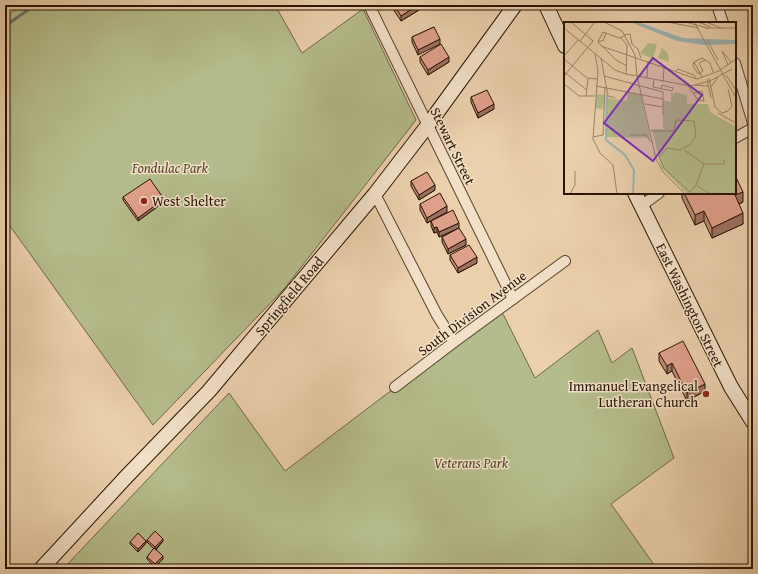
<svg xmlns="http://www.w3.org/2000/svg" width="758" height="574" viewBox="0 0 758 574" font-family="'Gentium Book Plus',serif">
<rect width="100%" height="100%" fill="#ebd0ac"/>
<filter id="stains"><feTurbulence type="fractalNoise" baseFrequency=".005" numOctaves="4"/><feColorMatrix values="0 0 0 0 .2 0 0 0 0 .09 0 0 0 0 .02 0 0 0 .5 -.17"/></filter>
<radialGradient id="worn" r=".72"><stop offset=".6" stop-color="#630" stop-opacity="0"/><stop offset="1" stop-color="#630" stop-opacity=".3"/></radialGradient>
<g fill="#b5bc8b" stroke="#6e6846">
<path d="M23 5H275L302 53 363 9 416 120 284 289 153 425 5 219V17Z"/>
<path d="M500 308 535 378 598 330 612 363 632 348 674 458 611 504 657 569H63L229 393 285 471Z"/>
</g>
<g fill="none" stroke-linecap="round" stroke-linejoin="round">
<path stroke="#6e746d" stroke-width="3" d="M5 26 35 5"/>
<defs>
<g id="minor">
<path d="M369 5 513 299"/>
<path d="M717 5 723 23"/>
<path d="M735 63 753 123"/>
<path d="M735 138 753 128"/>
<path d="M375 194 437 315 454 342"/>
<path d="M641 206 659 193"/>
<path d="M395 387 454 342 565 261"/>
</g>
<g id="secondary">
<path d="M546 5 565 46"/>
<path d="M635 193 731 387 753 422"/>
<path d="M41 569 127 476 209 391 375 194 428 125 515 5"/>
</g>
</defs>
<use href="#minor" stroke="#59422c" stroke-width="12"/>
<use href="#secondary" stroke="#281302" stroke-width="16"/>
<use href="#minor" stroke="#f2e0c9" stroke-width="10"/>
<use href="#secondary" stroke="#f2e0c9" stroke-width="14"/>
</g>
<g fill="#c08a77" stroke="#281302">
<path d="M393 5H419V10L401 21 393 9Z"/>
<path d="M434 27 418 55 412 42V37Z"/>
<path d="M420 57 449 62 428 75 420 62Z"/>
<path d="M471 97 494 109 478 118 471 102Z"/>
<path d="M411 181 435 190 419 200 411 186Z"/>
<path d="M682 193H735L743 202 739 204 743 224 712 238 704 221 695 225 682 198Z"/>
<path d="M123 197 164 202 138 221 123 200Z"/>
<path d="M420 204 447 212 435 218 459 228 439 237 437 232 434 233 431 226V221L427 223 420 210Z"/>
<path d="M442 237 466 245 448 254 442 242Z"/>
<path d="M450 255 477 263 458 273 450 260Z"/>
<path d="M659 353 705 391 687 401 672 371 667 374 659 361Z"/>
<path d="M147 540 163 541 156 550 163 559 155 567 147 559V557L154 549 147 542Z"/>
<path d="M130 542 146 543 138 552 130 544Z"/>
</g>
<g fill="#9c7061" stroke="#281302">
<path d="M418 5H419V10L401 21V16Z"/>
<path d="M440 39V44L418 55V50Z"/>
<path d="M449 57V62L428 75V70Z"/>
<path d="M494 104V109L478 118V113Z"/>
<path d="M435 185V190L419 200V195Z"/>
<path d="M743 192V202L735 206V195Z"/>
<path d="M164 199V202L138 221V218Z"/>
<path d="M447 206V212L427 223V218Z"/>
<path d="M704 211V221L695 225V215Z"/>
<path d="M743 213V224L712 238V228Z"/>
<path d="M459 223V228L439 237V232Z"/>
<path d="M437 227V232L434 233V228Z"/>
<path d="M466 239V245L448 254V249Z"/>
<path d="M477 257V263L458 273V268Z"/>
<path d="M672 363V371L667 374V366Z"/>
<path d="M705 384V391L687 401V393Z"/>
<path d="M163 539V541L155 550V547Z"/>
<path d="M146 541V543L138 552V549Z"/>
<path d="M163 556V559L155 567V564Z"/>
</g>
<g fill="#dfa08a" stroke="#281302">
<path d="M394 5H418L401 16Z"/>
<path d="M434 27 440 39 418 50 412 37Z"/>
<path d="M441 44 449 57 428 70 420 57Z"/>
<path d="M487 90 494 104 478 113 471 97Z"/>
<path d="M427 172 435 185 419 195 411 181Z"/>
<path d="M735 175 743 192 735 195 743 213 712 228 704 211 695 215 684 193H735Z"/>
<path d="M150 179 164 199 138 218 123 197Z"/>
<path d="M440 193 447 206 427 218 420 204Z"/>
<path d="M453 210 459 223 439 232 437 227 434 228 431 221Z"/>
<path d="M459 228 466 239 448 249 442 237Z"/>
<path d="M469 245 477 257 458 268 450 255Z"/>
<path d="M683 341 705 384 687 393 672 363 667 366 659 353Z"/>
<path d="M155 531 163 539 155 547 147 540Z"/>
<path d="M138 533 146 541 138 549 130 542Z"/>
<path d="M154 548 163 556 155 564 147 557Z"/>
</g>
<g fill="#8f2418" stroke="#f2e0c9" stroke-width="1.5">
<circle cx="144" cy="201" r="4"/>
<circle cx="706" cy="394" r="4"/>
</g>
<g text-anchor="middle" stroke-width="3" stroke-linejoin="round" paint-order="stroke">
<g font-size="14" fill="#281302" stroke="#f2e0c9">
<text transform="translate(453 146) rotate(64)" y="5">Stewart Street</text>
<text transform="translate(289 296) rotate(-50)" y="5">Springfield Road</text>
<text transform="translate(690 305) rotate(64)" y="5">East Washington Street</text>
<text transform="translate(472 313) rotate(-37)" y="5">South Division Avenue</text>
</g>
<g font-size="14" font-style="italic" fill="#52462b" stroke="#f2e0c9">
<text x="170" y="173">Fondulac Park</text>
<text x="471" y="468">Veterans Park</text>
</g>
<g font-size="14" fill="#281302" stroke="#f2e0c9" text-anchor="start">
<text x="152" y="206">West Shelter</text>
<text x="698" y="391" text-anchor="end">Immanuel Evangelical<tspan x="698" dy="16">Lutheran Church</tspan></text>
</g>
</g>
<g transform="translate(564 22)">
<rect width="172" height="172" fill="#ebd0ac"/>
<path d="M84 21 93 22 89 37 76 31ZM98 26 104 31 105 40 94 36ZM111 70 123 73V82H144L146 90 172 105V172H123L97 145 88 107H99V78L107 80V71L111 72ZM64 71 77 73 86 116 41 115 42 76 63 79ZM33 72 41 73 39 87 31 86Z" fill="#b5bc8b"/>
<path d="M66 0H74L119 16 172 18V22L140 23 113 19Z" fill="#9cb4b4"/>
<path fill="none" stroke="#9cb4b4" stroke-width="2" d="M43 73 42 118 61 133 70 148 69 172"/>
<path fill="none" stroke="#9d8468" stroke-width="1" d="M40 0 58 9 71 33 73 54 92 137 99 150 121 172M103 0 135 6M121 0 144 6M130 0 172 76M134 0 147 5M142 0 157 6M0 6 51 48 62 52 127 64 146 59 168 47M141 6H172M60 13 66 12 68 22 74 27 77 36M60 14 55 16 39 10 34 20 52 38 63 44M57 16 63 23 62 52M143 18 154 38M16 19 31 0M34 19H39L42 11M37 24 133 57 155 49 172 37M31 32 34 49 29 117 36 131 49 143 53 172M0 34 14 18M37 36 44 74 51 76M0 37 23 56 33 57M130 40 129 44 134 52 139 49 135 41 141 38M164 43 158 29 167 40M112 49 114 47 130 53 132 57M0 50 23 68M162 53 172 68M0 54 29 19 7 0M40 54 99 70V93M138 55 130 40 138 36 146 41 149 50M83 56 84 39M145 56 151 85 158 91 164 89 168 84 164 67M143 57 147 76M90 58 89 65 108 69 109 66 98 63 97 66M99 60 100 45M0 62 15 74H31M131 63 144 64M32 64 99 77M124 64 134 78 140 79 138 69 130 71M147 65 154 55M22 74 24 57M81 82 99 85M154 91 172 101M87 109H110L112 98 130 99 132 114 126 123 115 128 103 126 95 135 100 146 126 170M66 113H82L87 120M29 115 39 113 41 65M120 128 140 142M132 163 146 172M6 172 11 163V149M125 172 132 163 140 142H160V138"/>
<path fill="#7b2cbf" fill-opacity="0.15" stroke="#7b2cbf" stroke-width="2" d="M89 36 138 73 89 139 40 101Z"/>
<rect width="172" height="172" fill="none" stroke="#281302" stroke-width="2"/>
</g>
<rect width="758" height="574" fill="none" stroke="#ebd0ac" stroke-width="20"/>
<rect x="6" y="6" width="746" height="562" fill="none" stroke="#281302" stroke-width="2"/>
<rect x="10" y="10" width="738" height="554" fill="none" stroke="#281302"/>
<rect width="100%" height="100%" filter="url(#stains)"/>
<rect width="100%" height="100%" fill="url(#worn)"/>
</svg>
